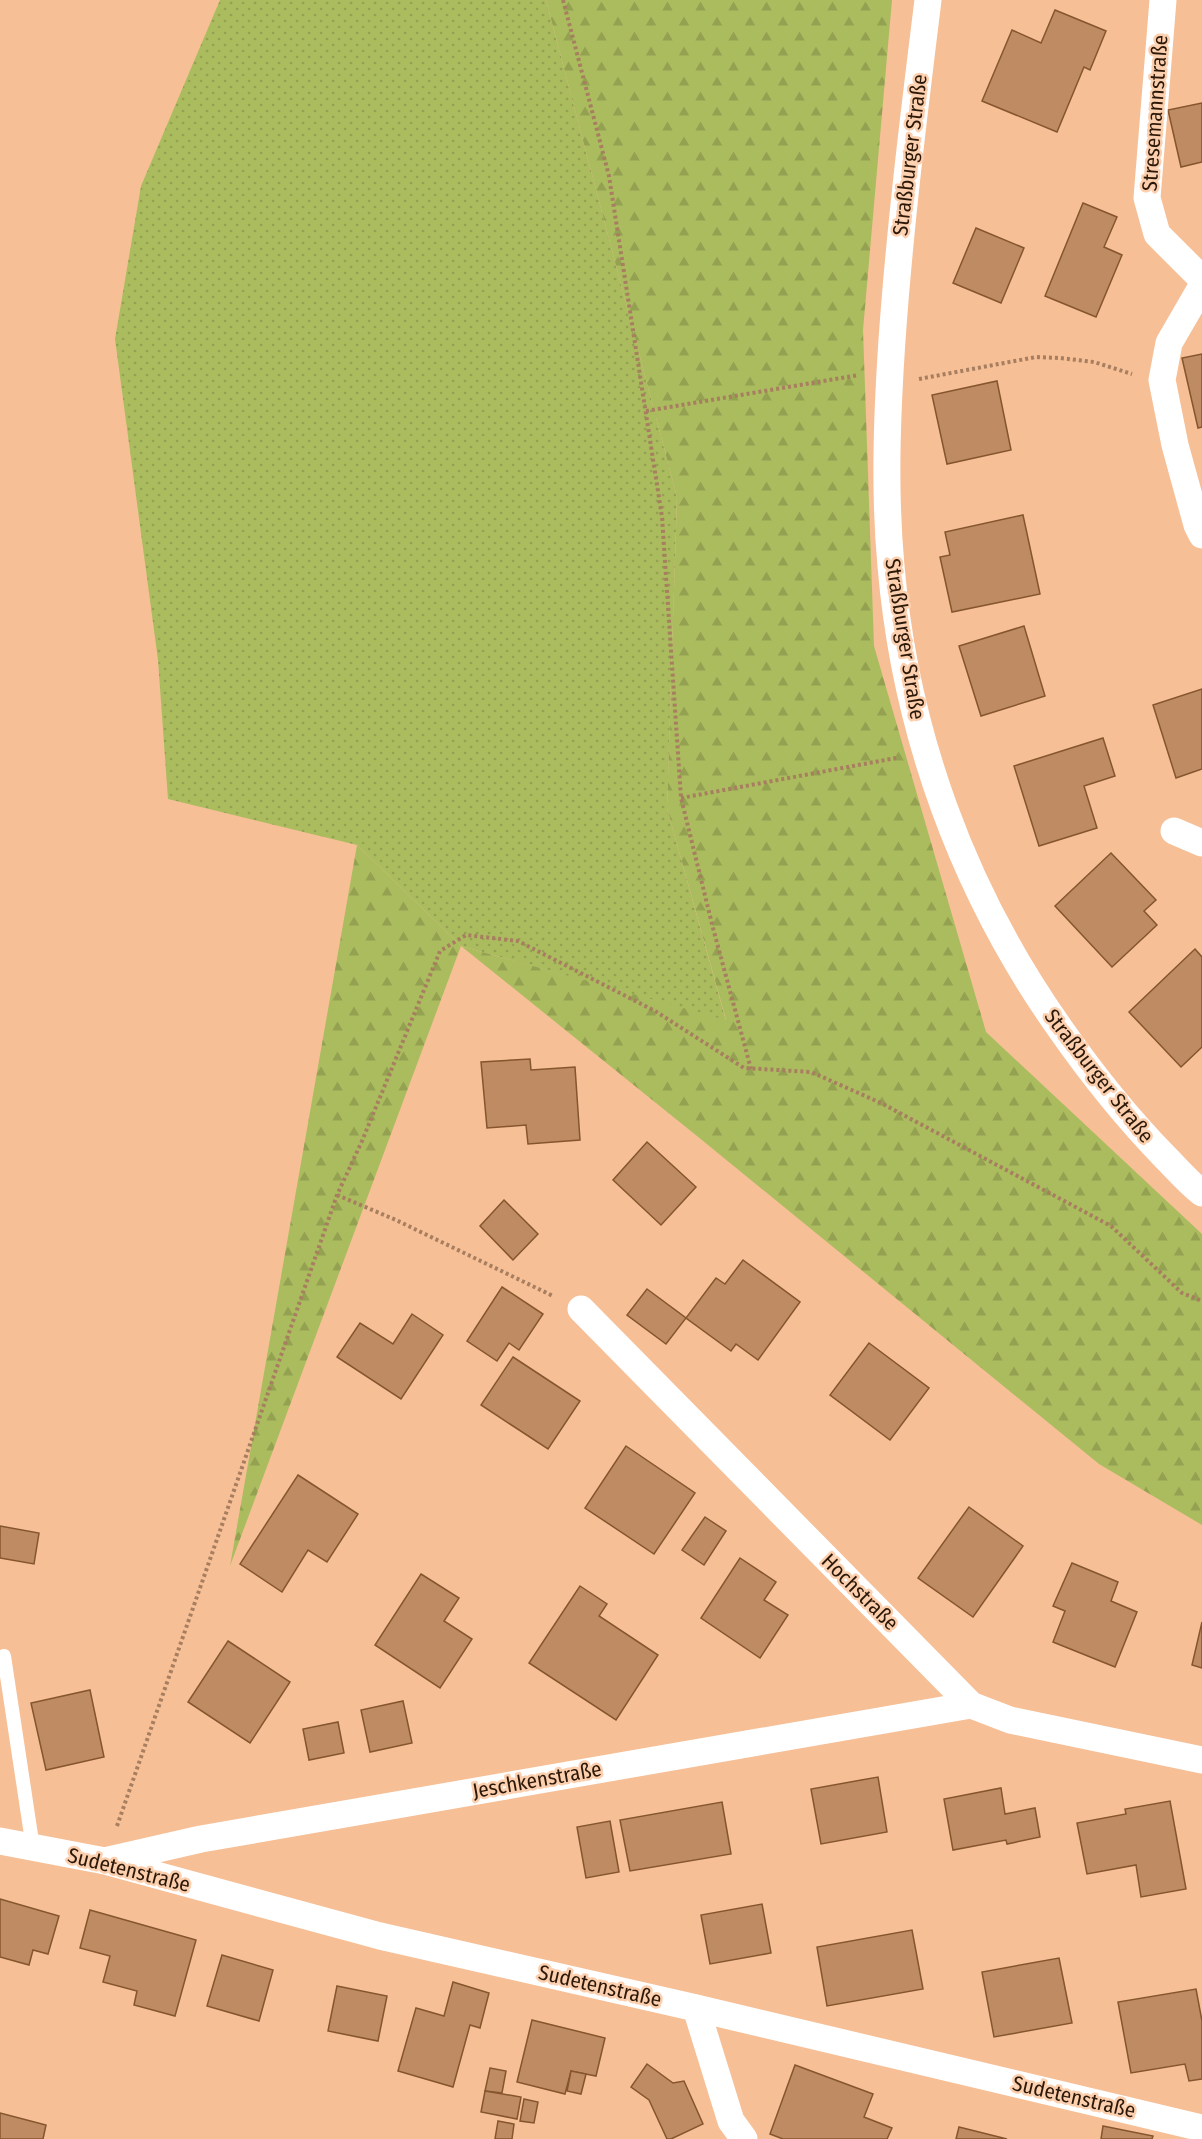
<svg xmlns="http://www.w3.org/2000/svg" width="1202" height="2139" viewBox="0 0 1202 2139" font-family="'Fira Sans Condensed',sans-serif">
<defs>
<pattern id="grass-dots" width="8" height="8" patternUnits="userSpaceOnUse" patternTransform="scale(1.5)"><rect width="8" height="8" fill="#abbc5f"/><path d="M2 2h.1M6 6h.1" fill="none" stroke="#93a151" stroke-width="1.8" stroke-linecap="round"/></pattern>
<pattern id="forest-firs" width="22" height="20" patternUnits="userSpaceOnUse" patternTransform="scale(1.5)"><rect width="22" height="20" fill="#abbc5f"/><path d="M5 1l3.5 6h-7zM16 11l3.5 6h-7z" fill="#93a151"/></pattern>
</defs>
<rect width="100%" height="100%" fill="#f6bf96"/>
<path fill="url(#grass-dots)" d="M220 0H546L677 497 667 808 726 1021 461 946 357 845 168 799 158 660 115 339 141 186Z"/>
<path fill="url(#forest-firs)" d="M546 0H892L863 330 874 646 986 1032 1202 1234V1525L1099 1464 697 1136 461 946 230 1566 357 845 461 946 726 1020 667 808 677 497Z"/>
<g fill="#bf8b63" stroke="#85552e" stroke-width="1.5">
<path d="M1055 10 1106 31 1090 70 1084 67 1057 132 982 101 1012 30 1041 43Z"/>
<path d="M1202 103V162L1181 167 1168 110Z"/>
<path d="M1083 203 1117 217 1104 247 1122 255 1096 317 1045 296Z"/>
<path d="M976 228 1024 248 1001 303 953 283Z"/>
<path d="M1202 354V427L1198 428 1182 358Z"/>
<path d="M997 381 1011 450 947 464 932 395Z"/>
<path d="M1023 515 1040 594 952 612 940 557 950 555 945 532Z"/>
<path d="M1024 626 1045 696 981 716 959 646Z"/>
<path d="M1202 689V769L1176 778 1153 705Z"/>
<path d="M1103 738 1115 776 1084 786 1097 828 1039 846 1014 766Z"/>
<path d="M1111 853 1156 900 1144 911 1157 925 1112 967 1055 906Z"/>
<path d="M1195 949 1202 957V1047L1181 1067 1129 1012Z"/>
<path d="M530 1059 531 1070 575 1067 580 1140 528 1144 526 1125 487 1128 481 1062Z"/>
<path d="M647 1142 696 1187 661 1225 613 1180Z"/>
<path d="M504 1200 538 1234 513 1260 480 1226Z"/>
<path d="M743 1260 800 1302 758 1360 736 1344 731 1351 686 1318 716 1278 725 1284Z"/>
<path d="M502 1287 543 1314 519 1350 509 1343 497 1361 467 1341Z"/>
<path d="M647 1289 686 1318 666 1344 627 1315Z"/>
<path d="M412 1314 443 1335 401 1399 337 1357 360 1323 393 1344Z"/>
<path d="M869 1343 929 1388 890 1440 830 1395Z"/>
<path d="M513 1357 580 1401 548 1449 481 1405Z"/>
<path d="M626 1446 695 1493 654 1554 585 1508Z"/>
<path d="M298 1475 358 1514 327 1562 308 1550 282 1592 240 1564Z"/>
<path d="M969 1507 1023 1546 973 1617 918 1578Z"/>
<path d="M705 1517 726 1531 704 1565 682 1550Z"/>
<path d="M0 1526 39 1533 34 1564 0 1558Z"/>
<path d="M740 1558 776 1582 764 1600 788 1615 760 1658 701 1618Z"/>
<path d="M1072 1563 1118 1582 1111 1601 1137 1612 1115 1667 1053 1642 1065 1611 1053 1606Z"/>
<path d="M421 1574 459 1598 444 1621 472 1639 440 1688 375 1645Z"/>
<path d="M580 1586 607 1604 599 1616 658 1655 616 1720 529 1663Z"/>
<path d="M1202 1622V1668L1192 1665Z"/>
<path d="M228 1641 290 1682 250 1743 188 1702Z"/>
<path d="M90 1690 104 1757 46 1770 31 1703Z"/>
<path d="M403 1701 412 1743 370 1752 361 1710Z"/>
<path d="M338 1722 344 1753 309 1760 303 1729Z"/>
<path d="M878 1777 887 1832 821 1844 811 1789Z"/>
<path d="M1001 1788 1005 1814 1035 1808 1040 1837 1007 1844 1006 1840 953 1850 944 1799Z"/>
<path d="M1170 1801 1186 1889 1141 1897 1136 1865 1087 1874 1077 1823 1126 1814 1125 1809Z"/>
<path d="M722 1802 731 1854 630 1871 620 1820Z"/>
<path d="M610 1821 619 1872 586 1878 577 1827Z"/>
<path d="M0 1899 59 1916 48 1954 33 1950 29 1965 0 1957Z"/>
<path d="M762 1904 771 1953 710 1964 701 1915Z"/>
<path d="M90 1910 196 1940 175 2016 134 2005 137 1991 103 1982 110 1956 80 1948Z"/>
<path d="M912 1930 923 1989 827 2006 817 1947Z"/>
<path d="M222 1955 273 1970 259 2021 207 2006Z"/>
<path d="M1059 1958 1072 2023 994 2037 982 1972Z"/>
<path d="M453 1982 489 1993 480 2028 470 2025 453 2087 398 2071 416 2008 444 2016Z"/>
<path d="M337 1986 387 1996 378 2041 328 2031Z"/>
<path d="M1196 1989 1202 2021V2079L1189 2081 1185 2064 1131 2073 1118 2002Z"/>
<path d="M532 2020 605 2038 596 2076 571 2071 565 2094 517 2082Z"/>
<path d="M647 2064 673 2083 684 2081 703 2124 671 2139H667L649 2100 631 2087Z"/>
<path d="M795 2065 873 2094 864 2117 892 2128 887 2139H783L770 2134Z"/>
<path d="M490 2068 506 2071 502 2093 485 2091Z"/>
<path d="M571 2071 586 2074 581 2094 567 2091Z"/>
<path d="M485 2091 521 2097 517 2119 481 2112Z"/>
<path d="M524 2099 538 2102 534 2123 520 2121Z"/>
<path d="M0 2113 46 2125 43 2139H0Z"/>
<path d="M498 2121 514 2124 512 2139H495Z"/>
<path d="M1103 2126 1153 2136 1152 2139H1101Z"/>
<path d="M959 2127 1007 2139H956Z"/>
</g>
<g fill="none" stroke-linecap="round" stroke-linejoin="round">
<g stroke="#a77e5f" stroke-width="4" stroke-dasharray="3 3" stroke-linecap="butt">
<path d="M563 0 609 176 662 517 681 798 713 928 751 1069"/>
<path d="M919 379 1036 357 1060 358 1094 362 1132 374"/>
<path d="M646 411 859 375"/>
<path d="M681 798 896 758"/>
<path d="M337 1195 396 1220 553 1296"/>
<path d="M117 1826 337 1195 362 1141 440 951 466 935 518 941 655 1011 744 1068 811 1072 881 1103 1111 1226 1182 1293 1202 1301"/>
</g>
<path stroke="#fff" stroke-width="14" d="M4 1656 33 1848"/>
<g stroke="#fff" stroke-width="27">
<path d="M928 0C914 113 900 226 892 340 887 415 884 491 891 566 905 732 963 891 1059 1027 1091 1073 1126 1117 1165 1157 1177 1169 1189 1183 1202 1193"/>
<path d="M1163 0 1147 198 1157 234 1202 279"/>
<path d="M1202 286 1169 343 1162 380 1175 445 1197 525 1202 535"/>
<path d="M1174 831 1202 843"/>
<path d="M581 1309 971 1705 1010 1720 1202 1760"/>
<path d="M0 1841 105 1861 380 1936 696 2008 1202 2128"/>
<path d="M109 1860 201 1839 971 1705"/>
<path d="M696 2008 731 2121 744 2139"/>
</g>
</g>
<g text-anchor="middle" stroke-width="5" stroke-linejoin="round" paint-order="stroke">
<g font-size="21" fill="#2c1808" stroke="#fccfae">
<text transform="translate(1155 113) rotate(-86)" y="7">Stresemannstraße</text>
<text transform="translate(910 155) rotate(-83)" y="7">Straßburger Straße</text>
<text transform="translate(905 639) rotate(81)" y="7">Straßburger Straße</text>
<text transform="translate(1099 1076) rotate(52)" y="7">Straßburger Straße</text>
<text transform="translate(860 1592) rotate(45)" y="7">Hochstraße</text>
<text transform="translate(537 1780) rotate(-10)" y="7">Jeschkenstraße</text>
<text transform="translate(129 1870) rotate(14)" y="7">Sudetenstraße</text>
<text transform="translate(600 1986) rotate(13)" y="7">Sudetenstraße</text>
<text transform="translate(1074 2097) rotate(13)" y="7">Sudetenstraße</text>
</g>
</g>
</svg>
